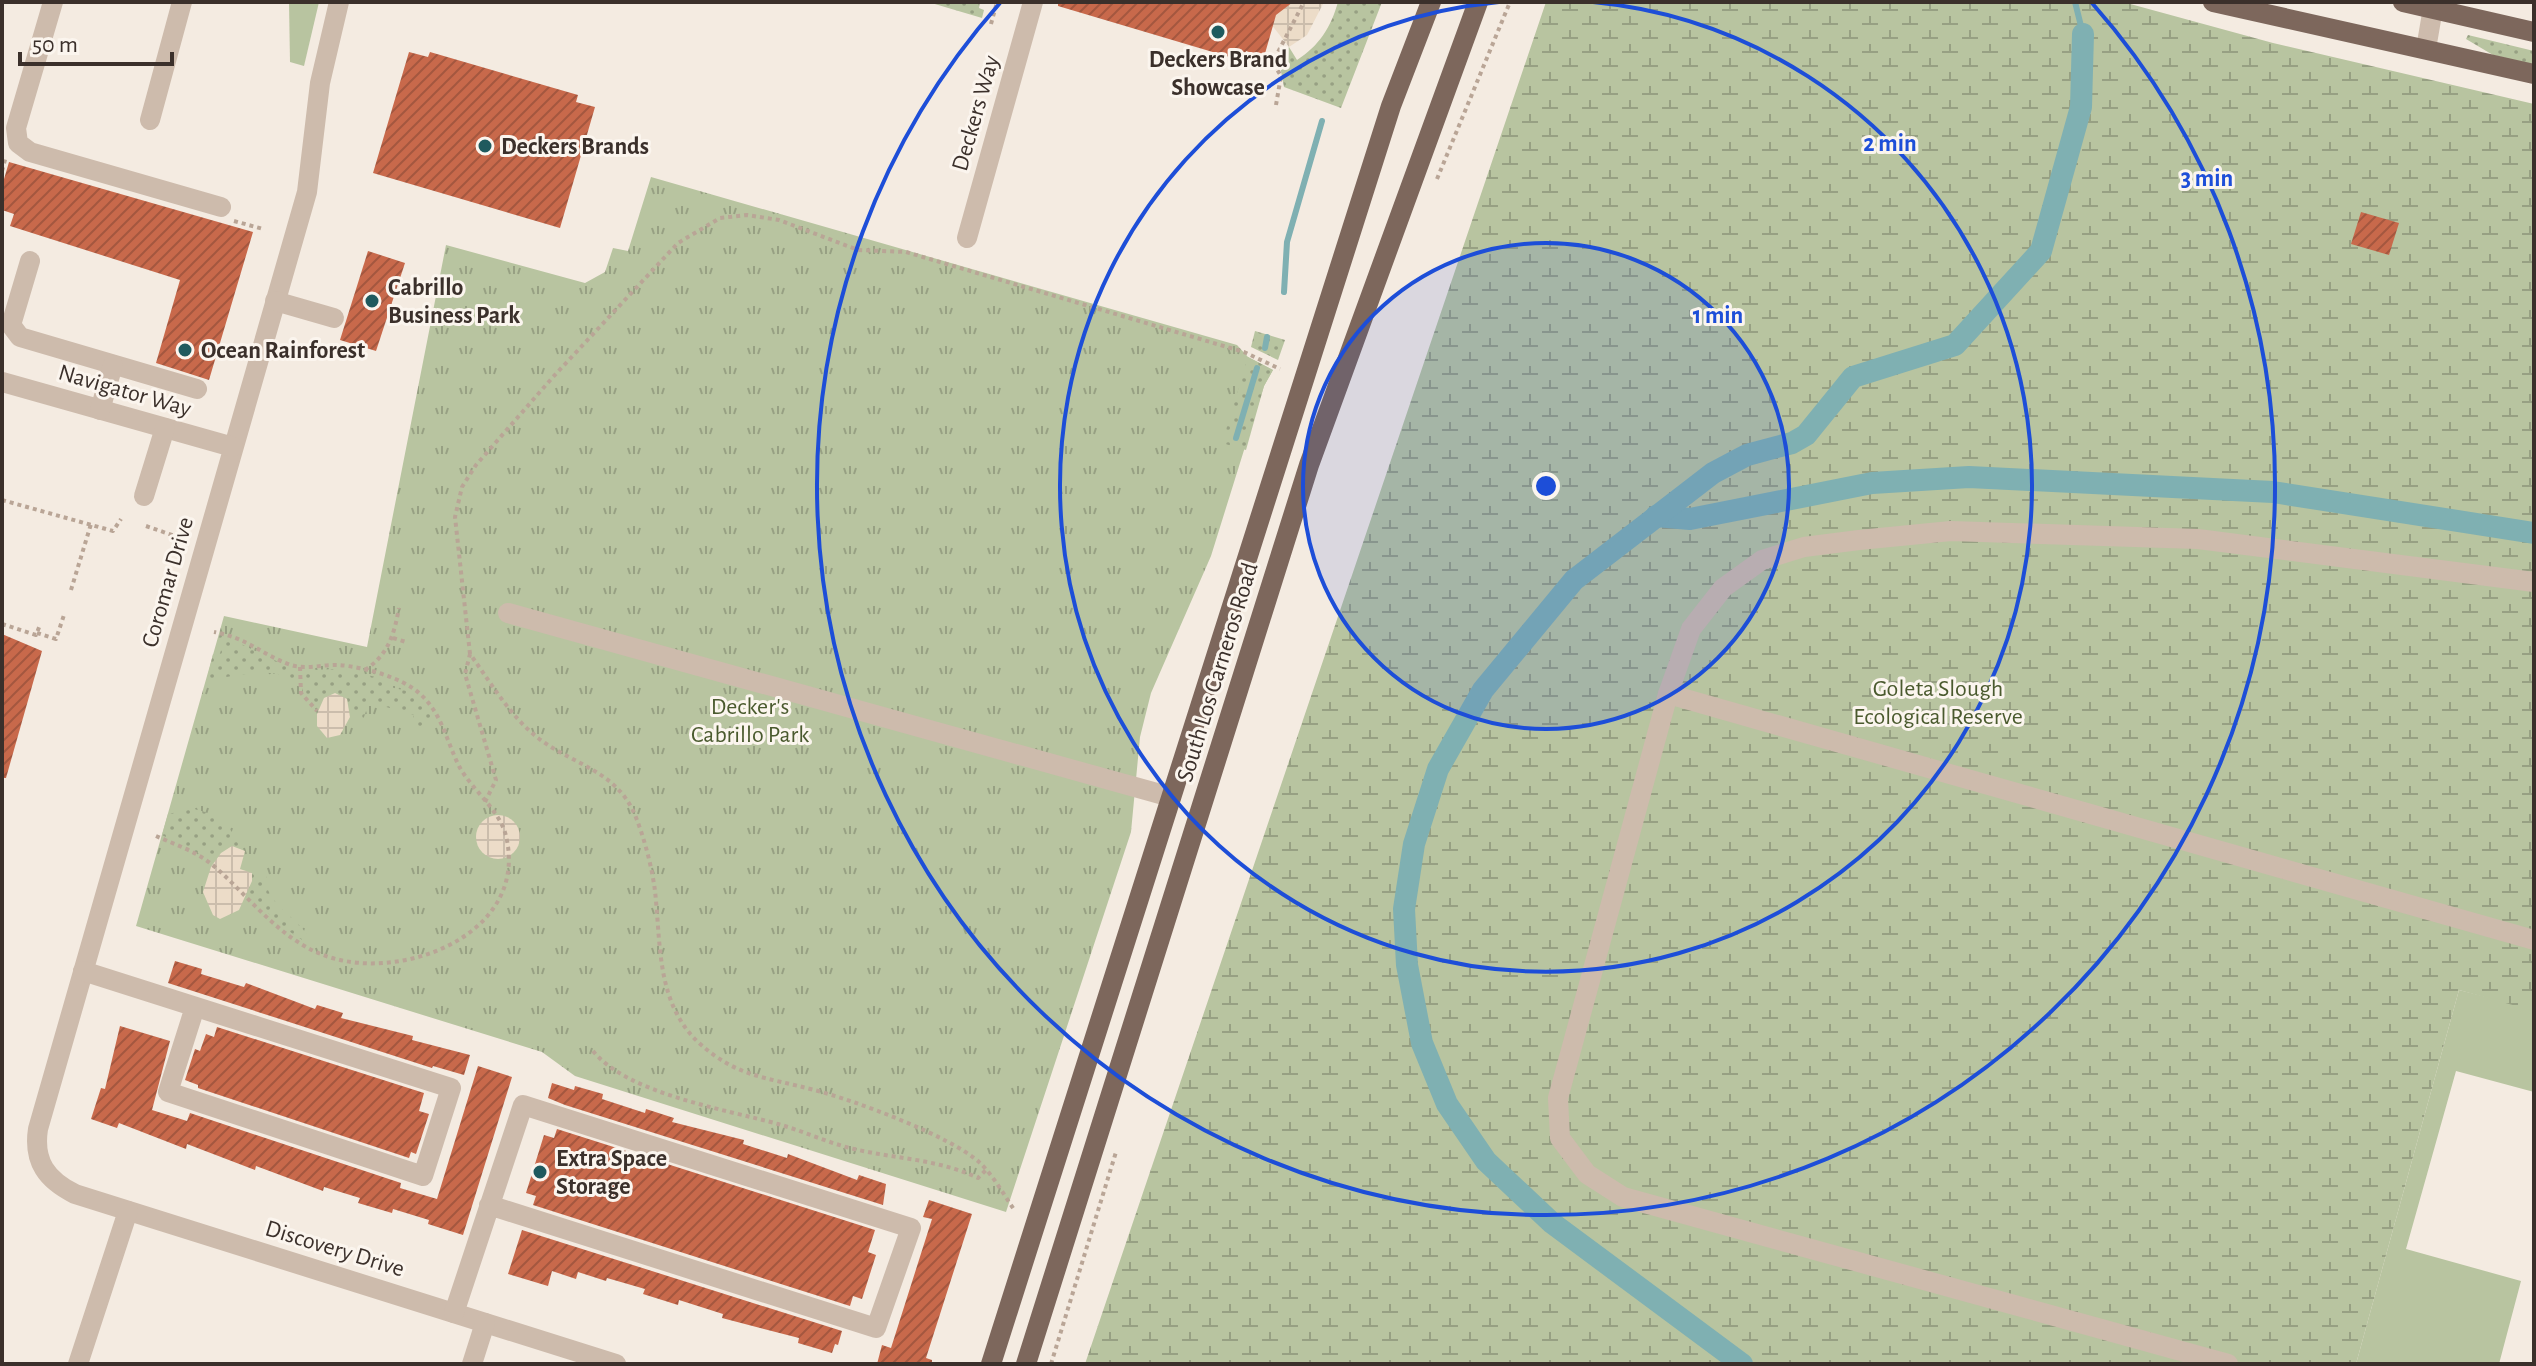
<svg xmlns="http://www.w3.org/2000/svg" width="2536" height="1366" viewBox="0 0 2536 1366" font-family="'Alegreya Sans',sans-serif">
<defs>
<pattern id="wetland-marsh" width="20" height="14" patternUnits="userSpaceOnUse" patternTransform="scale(2)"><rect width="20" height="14" fill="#b8c4a0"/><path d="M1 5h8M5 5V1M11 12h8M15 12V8" fill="none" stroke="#97a083"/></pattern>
<pattern id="park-tufts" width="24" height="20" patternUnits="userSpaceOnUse" patternTransform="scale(2)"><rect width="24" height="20" fill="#b8c4a0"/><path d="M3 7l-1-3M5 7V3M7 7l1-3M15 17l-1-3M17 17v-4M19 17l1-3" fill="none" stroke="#97a083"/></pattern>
<pattern id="garden-dots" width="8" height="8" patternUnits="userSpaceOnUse" patternTransform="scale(2)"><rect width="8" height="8" fill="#b8c4a0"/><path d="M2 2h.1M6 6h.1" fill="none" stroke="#97a083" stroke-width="1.8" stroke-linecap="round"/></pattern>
<pattern id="plaza-grid" width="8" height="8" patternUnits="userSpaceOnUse" patternTransform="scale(2)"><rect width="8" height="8" fill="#ecdcc8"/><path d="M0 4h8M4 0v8" fill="none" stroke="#cbbdac"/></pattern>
<pattern id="building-hatch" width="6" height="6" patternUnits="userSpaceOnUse" patternTransform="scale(2)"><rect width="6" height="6" fill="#c8694b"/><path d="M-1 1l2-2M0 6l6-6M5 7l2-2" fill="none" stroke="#a4573f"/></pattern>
</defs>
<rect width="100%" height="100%" fill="#f4ebe1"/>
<g fill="#b8c4a0">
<path d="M289 2H319L304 66 290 62Z"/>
<path d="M2459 990 2534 1009V1092L2456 1071 2406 1249 2521 1281 2499 1364H2356Z"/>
</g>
<path fill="url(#wetland-marsh)" d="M1546 2H2123L2273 43 2534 104V1011L2459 990 2356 1364H1085Z"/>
<path fill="url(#park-tufts)" d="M651 177 1237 345 1248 357 1273 370 1264 386 1211 556 1151 693 1140 737 1131 832 1006 1212 575 1076 542 1052 136 926 224 616 367 647 446 245 585 283 605 272 613 248 628 251Z"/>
<g fill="url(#garden-dots)">
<path d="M928 2H980L979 8 984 10 982 18Z"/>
<path d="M1338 2H1382L1341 108 1284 87 1279 61 1289 47 1297 60C1319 46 1331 27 1338 2Z"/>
<path d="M2468 35 2534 51V65L2493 55 2466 39Z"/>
<path d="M1255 331 1285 340 1278 360 1251 347Z"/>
<path d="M1248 357 1273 370 1264 386 1246 450 1222 443Z"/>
<path d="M220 634 295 670 294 679C263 666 239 677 207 679L213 654 219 656 223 645 217 643Z"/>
<path d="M343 669 388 680 386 686 415 693 435 718 419 727 411 724 414 715 369 702 363 720 350 717 347 699 324 698 318 708 303 693 301 670Z"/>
<path d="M193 809C213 812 234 826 239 847L221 853 215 862 162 835 168 814Z"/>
<path d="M252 873 267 877C261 904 307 921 313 947L284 928 248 894Z"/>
</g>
<g fill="url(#plaza-grid)">
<path d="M1279 2H1324L1307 35 1289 47 1264 15Z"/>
<path d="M335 693 347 699 350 717 340 735 327 738 317 726V714L324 698Z"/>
<circle cx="498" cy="837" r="22"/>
<path d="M232 846 245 851 240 869 252 873V881L239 910 220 919 213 915 203 892 211 867 221 853Z"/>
</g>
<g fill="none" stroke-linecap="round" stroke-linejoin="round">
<g stroke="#7fb0b2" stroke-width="6">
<path d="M2075 2 2083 34"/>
<path d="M1284 292 1287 242 1322 121"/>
<path d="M1265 348 1267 337"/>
<path d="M1236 438 1257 368"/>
</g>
<g stroke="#7fb0b2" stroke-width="22">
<path d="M1656 516 1690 519 1872 483 1969 477 2273 492 2534 533"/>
<path d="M1742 1364 1552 1223 1486 1161 1447 1104 1422 1043 1407 965 1404 909 1414 844 1438 769 1483 690 1574 580 1713 473 1747 455 1792 443 1806 435 1853 377 1955 345 2041 251 2081 107 2083 34"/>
</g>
</g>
<g fill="url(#building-hatch)">
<path d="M1058 2H1293L1276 15 1264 57 1246 51 1243 61 1058 6Z"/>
<path d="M409 52 428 57 430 52 578 95 576 102 595 107 560 228 373 173Z"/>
<path d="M9 162 253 232 209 380 156 363 180 280 10 226 14 214 2 210V186Z"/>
<path d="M2361 212 2399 223 2389 255 2351 244Z"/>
<path d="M368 251 405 263 376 351 340 340Z"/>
<path d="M2 634 42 651 6 778H2Z"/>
<path d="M175 961 202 969 201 974 244 987 246 983 315 1009 317 1005 343 1013 341 1018 413 1036 412 1040 470 1055 464 1075 433 1066 432 1068 168 983Z"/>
<path d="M120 1026 170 1041 152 1110 187 1121 190 1113 401 1183 400 1188 437 1199 478 1066 512 1077 463 1235 428 1224 429 1220 393 1209 392 1213 358 1203 360 1198 324 1187 323 1191 256 1166 255 1170 187 1144 186 1149 119 1123 117 1128 91 1119 101 1088 105 1089Z"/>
<path d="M217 1027 424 1093 419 1111 429 1114 416 1154 411 1152 409 1158 198 1088V1085L185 1080 195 1049 200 1051 206 1034 214 1037Z"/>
<path d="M552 1083 574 1090 575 1086 603 1094 602 1099 645 1113 646 1109 674 1118 672 1122 744 1140 743 1144 787 1158 788 1154 857 1180 859 1175 886 1184 883 1205 565 1105 548 1098Z"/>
<path d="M557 1129 875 1230 868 1252 876 1255 862 1299 853 1296 850 1306 533 1205 536 1196 526 1193 544 1135 554 1138Z"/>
<path d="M929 1200 972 1214 926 1358 932 1360V1364H877L882 1345 891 1348 932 1219 923 1217Z"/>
<path d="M522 1230 842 1331 838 1345 835 1344 832 1353 798 1343 799 1338 722 1318 723 1314 679 1300 678 1305 643 1294 645 1289 607 1278 606 1281 578 1272 576 1279 552 1271 548 1286 508 1274Z"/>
</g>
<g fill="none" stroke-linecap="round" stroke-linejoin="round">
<g stroke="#b9a596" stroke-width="4" stroke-dasharray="4 4" stroke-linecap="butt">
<path d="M991 24 997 2"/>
<path d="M1276 105 1281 76 1275 66 1276 56 1304 2"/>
<path d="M2 171 6 156"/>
<path d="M1437 179 1510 2"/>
<path d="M234 221 263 229"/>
<path d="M2 500 113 531 121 519"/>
<path d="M146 526 175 536"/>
<path d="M71 590 91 524"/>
<path d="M2 624 36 635 40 625"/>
<path d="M37 633 56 639 64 615"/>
<path d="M393 638 406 642"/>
<path d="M470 654 455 517 462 487 476 465 553 377 678 243 720 218 747 215 779 220 858 250 906 252 1244 352 1280 369"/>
<path d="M300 667 301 693 317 711"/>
<path d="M365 670C388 655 394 635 399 608"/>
<path d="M485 802 496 780 465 674 470 654C491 683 510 716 538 738 573 765 616 770 635 815 644 837 652 867 655 891 661 944 656 1003 699 1043 738 1078 767 1077 814 1090 854 1100 950 1136 979 1162 993 1175 1004 1195 1015 1211"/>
<path d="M156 836C176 845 198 852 215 867 256 903 288 951 345 961 420 975 528 927 506 836 500 810 471 789 459 766 446 740 442 713 419 693 401 677 363 667 339 665 324 664 307 670 291 665 262 655 248 638 214 632"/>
<path d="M593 1051C628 1094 724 1109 778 1124 803 1131 828 1143 854 1149 896 1159 938 1159 978 1178L986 1170"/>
<path d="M1051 1364 1116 1152"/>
</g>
<g stroke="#cdbbac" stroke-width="20">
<path d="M53 2 16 128 18 143 30 152 221 207"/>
<path d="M339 2 320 83 307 192 38 1129C33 1162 47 1180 75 1194L616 1364"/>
<path d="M2426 49 2434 2"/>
<path d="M150 120 182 2"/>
<path d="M967 238 1033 2"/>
<path d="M30 261 11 325 20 337 197 389"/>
<path d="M275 301 334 318"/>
<path d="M2 382 233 447"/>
<path d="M100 410 113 365"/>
<path d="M144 496 165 428"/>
<path d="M508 613 1171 797"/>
<path d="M1668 694 2534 940"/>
<path d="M83 971 451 1088 423 1176 168 1092 195 1007"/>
<path d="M454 1313C477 1244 500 1174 523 1105L911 1228 876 1328 489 1205"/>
<path d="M78 1364 128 1211"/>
<path d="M472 1364 485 1323"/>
<path d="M2228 1364 1623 1197 1587 1174 1560 1138 1558 1098 1668 694 1691 629 1723 588 1762 560 1804 547 1859 540 1951 531 2198 539 2534 582"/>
</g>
<g stroke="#7d675c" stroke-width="20">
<path d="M2213 2 2534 74"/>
<path d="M2403 2 2534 32"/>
<path d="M991 1364 1391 106 1431 2"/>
<path d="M1026 1364 1309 465 1478 2"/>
</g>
</g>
<circle cx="1546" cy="486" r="243" fill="#1d4ed8" fill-opacity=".12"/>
<g fill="none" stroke="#1d4ed8" stroke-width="4">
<circle cx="1546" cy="486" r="243"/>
<path d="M1593 2A486 486 0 1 1 1499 2"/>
<path d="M2092 3A729 729 0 1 1 1000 3"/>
</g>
<g fill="#1f5a5e" stroke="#fbf5ee" stroke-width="3">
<circle cx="1218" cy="32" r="8"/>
<circle cx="485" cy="146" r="8"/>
<circle cx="372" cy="301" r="8"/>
<circle cx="185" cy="350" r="8"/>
<circle cx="540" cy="1172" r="8"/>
</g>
<g text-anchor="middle" stroke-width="6" stroke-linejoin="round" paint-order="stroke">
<g font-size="24" font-weight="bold" fill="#3b302b" stroke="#fbf5ee" text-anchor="start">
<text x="1218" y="67" text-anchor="middle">Deckers Brand<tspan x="1218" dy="28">Showcase</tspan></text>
<text x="501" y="154">Deckers Brands</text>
<text x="388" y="295">Cabrillo<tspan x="388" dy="28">Business Park</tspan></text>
<text x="201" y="358">Ocean Rainforest</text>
<text x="556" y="1166">Extra Space<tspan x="556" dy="28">Storage</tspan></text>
</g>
<g font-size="24" fill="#3b302b" stroke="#fbf5ee">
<text transform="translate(975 113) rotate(-74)" y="8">Deckers Way</text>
<text transform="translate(125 390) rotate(16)" y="8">Navigator Way</text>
<text transform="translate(167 582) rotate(-74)" y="8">Coromar Drive</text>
<text transform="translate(1217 672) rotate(-73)" y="8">South Los Carneros Road</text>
<text transform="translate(335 1248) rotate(17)" y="8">Discovery Drive</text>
</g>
<g font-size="24" fill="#4a5a2e" stroke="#fbf5ee">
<text x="1938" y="696">Goleta Slough<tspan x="1938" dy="28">Ecological Reserve</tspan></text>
<text x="750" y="714">Decker's<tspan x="750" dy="28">Cabrillo Park</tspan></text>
</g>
</g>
<circle cx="1546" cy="486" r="12" fill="#1d4ed8" stroke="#fbf5ee" stroke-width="4"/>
<g font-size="24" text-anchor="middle" font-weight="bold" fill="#1d4ed8" stroke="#fbf5ee" stroke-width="6" stroke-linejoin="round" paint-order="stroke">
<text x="1890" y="151">2 min</text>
<text x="2207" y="186">3 min</text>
<text x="1718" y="323">1 min</text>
</g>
<rect width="2536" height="1366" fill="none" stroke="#3b302b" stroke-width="8"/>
<path d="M20 52v12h152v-12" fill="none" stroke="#3b302b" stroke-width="4"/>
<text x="32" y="52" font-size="24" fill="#3b302b" stroke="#fbf5ee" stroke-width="6" paint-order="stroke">50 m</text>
</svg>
